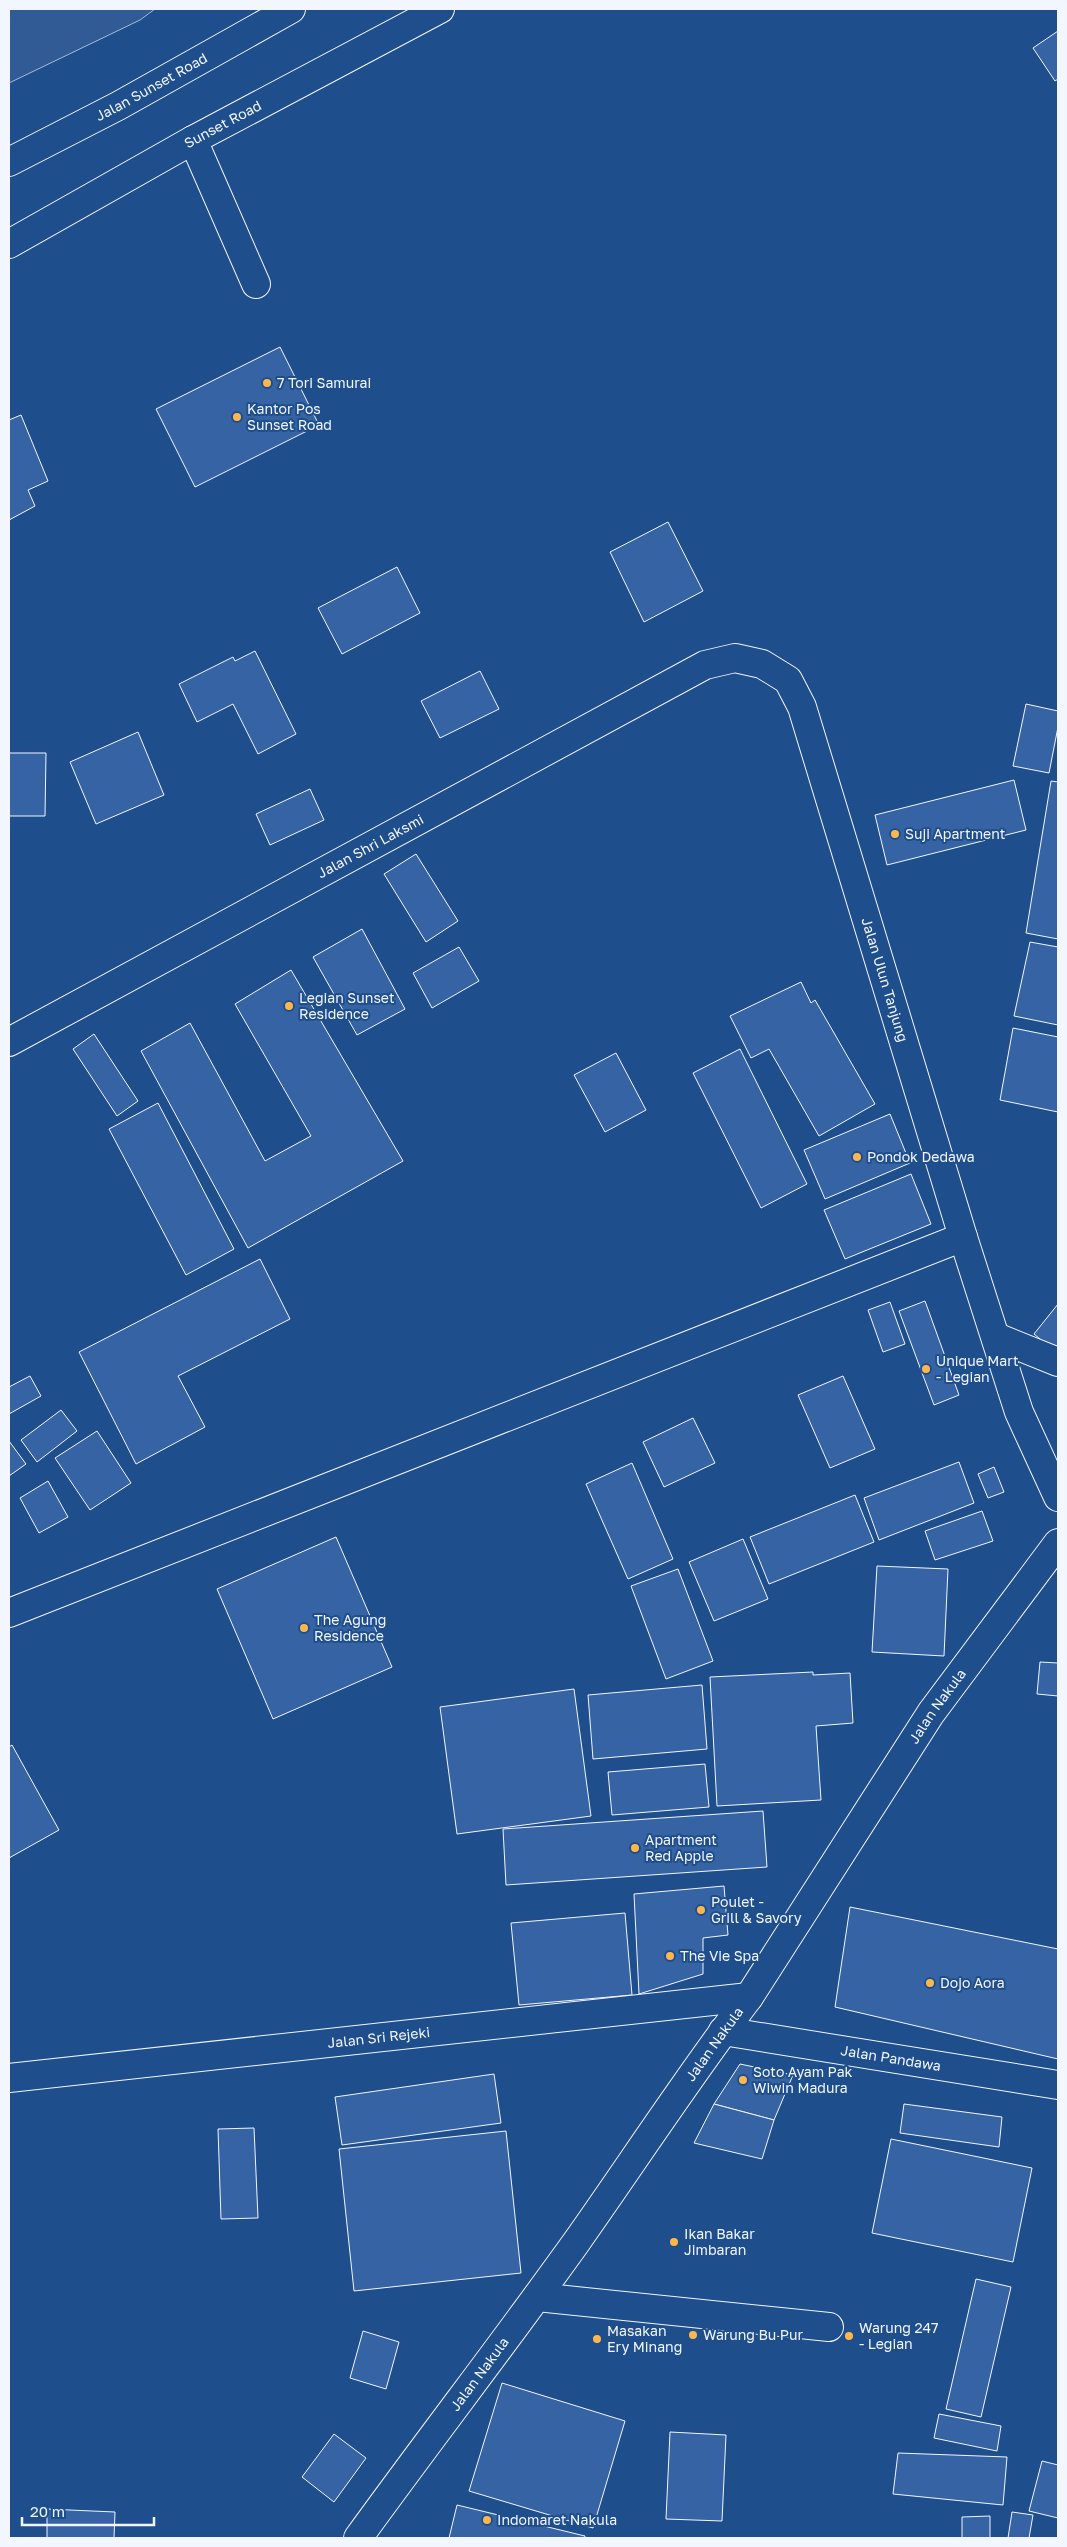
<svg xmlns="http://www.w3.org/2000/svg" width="1067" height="2547" viewBox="0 0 1067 2547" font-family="'Golos Text',sans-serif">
<rect width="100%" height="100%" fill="#1f4e8c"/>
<path fill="#305b95" stroke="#a8bbd7" d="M9 9H155L140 20 9 83Z"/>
<g fill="#3563a3" stroke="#f2f6ff">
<path d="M1058 31V79L1055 81 1033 48Z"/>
<path d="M280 347 319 425 195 487 156 409Z"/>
<path d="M21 415 48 481 28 490 35 506 9 520V420Z"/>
<path d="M668 522 703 591 644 622 610 552Z"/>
<path d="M397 567 420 613 342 654 318 608Z"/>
<path d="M255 651 296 734 258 754 233 704 197 722 179 684 233 657 235 661Z"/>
<path d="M480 671 499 709 440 738 421 701Z"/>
<path d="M1026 704 1058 711V727L1049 773 1013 766Z"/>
<path d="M138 732 164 795 96 824 70 762Z"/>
<path d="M9 753H46L45 816H9Z"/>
<path d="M1014 780 1026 830 887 865 875 815Z"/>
<path d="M1051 781 1058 782V939L1026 933Z"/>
<path d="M310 789 324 820 270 845 256 814Z"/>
<path d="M416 854 458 921 426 942 384 874Z"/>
<path d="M362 929 405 1009 357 1035 313 957Z"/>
<path d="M1030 942 1058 947V1025L1014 1016Z"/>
<path d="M459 947 479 981 432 1008 413 973Z"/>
<path d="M291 970 403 1161 248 1248 141 1051 190 1023 265 1161 311 1136 235 1004Z"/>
<path d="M801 982 811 1003 815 1000 875 1104 819 1136 769 1049 751 1058 730 1016Z"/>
<path d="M1013 1028 1058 1037V1112L1000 1100Z"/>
<path d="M94 1034 138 1101 117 1116 73 1049Z"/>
<path d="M740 1049 807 1184 761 1208 693 1073Z"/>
<path d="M616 1053 646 1110 605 1132 574 1075Z"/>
<path d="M158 1103 234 1249 186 1275 109 1129Z"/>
<path d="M890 1114 910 1163 825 1199 804 1150Z"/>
<path d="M911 1174 931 1224 845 1259 824 1210Z"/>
<path d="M260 1259 290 1319 178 1376 205 1427 136 1464 79 1352Z"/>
<path d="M925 1301 959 1395 934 1405 899 1311Z"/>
<path d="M890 1302 905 1344 883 1352 868 1310Z"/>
<path d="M1058 1304V1354L1034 1334Z"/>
<path d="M30 1376 41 1396 9 1414V1387Z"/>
<path d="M843 1376 875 1449 830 1468 798 1395Z"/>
<path d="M61 1410 77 1431 37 1462 21 1440Z"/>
<path d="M693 1418 715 1463 664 1487 643 1442Z"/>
<path d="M97 1431 131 1483 90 1510 55 1458Z"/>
<path d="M9 1441 26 1464 9 1476Z"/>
<path d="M959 1462 974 1503 879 1540 864 1498Z"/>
<path d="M632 1463 673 1559 628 1579 586 1484Z"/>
<path d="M994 1467 1004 1492 988 1498 978 1474Z"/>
<path d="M48 1481 68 1517 39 1533 20 1498Z"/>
<path d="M855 1495 874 1542 769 1584 750 1537Z"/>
<path d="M982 1511 993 1541 935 1560 925 1531Z"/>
<path d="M336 1537 392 1667 273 1719 217 1589Z"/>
<path d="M743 1539 768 1599 714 1621 689 1562Z"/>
<path d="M877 1566 948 1569 944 1656 872 1652Z"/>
<path d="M678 1569 713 1661 666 1679 631 1586Z"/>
<path d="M1040 1662 1058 1663V1696L1037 1694Z"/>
<path d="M813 1672V1675L850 1673 853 1723 816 1726 821 1800 717 1806 710 1677Z"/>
<path d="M702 1685 707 1749 593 1759 588 1695Z"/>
<path d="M574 1689 591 1816 457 1834 440 1707Z"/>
<path d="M12 1745 59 1830 9 1858V1747Z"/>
<path d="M705 1764 709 1807 612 1815 608 1772Z"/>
<path d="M763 1811 767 1867 506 1885 503 1829Z"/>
<path d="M724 1886 728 1935 703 1938V1974L639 1994 634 1894Z"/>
<path d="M850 1907 1058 1949V2059L835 2007Z"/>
<path d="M625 1913 632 1995 519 2005 511 1923Z"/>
<path d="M740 2064 793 2075 774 2120 714 2104Z"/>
<path d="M494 2074 501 2123 342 2145 335 2097Z"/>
<path d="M714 2104 774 2120 762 2159 694 2143Z"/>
<path d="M904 2104 1002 2117 999 2147 900 2133Z"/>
<path d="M254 2128 258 2218 221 2219 218 2129Z"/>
<path d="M506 2131 521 2273 354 2291 339 2149Z"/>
<path d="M891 2139 1032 2168 1013 2262 872 2233Z"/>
<path d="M976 2279 1011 2287 981 2417 946 2409Z"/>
<path d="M363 2331 399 2342 386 2389 350 2378Z"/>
<path d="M502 2383 625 2421 593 2528 469 2491Z"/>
<path d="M939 2414 1001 2426 997 2451 934 2438Z"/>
<path d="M670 2432 726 2435 722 2521 666 2519Z"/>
<path d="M334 2434 366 2458 334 2502 302 2477Z"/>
<path d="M898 2453 1007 2457 1003 2505 893 2494Z"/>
<path d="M1042 2461 1058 2465V2518L1029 2511Z"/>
<path d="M457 2505 585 2536V2538H449Z"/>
<path d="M47 2509 115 2512 114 2538H47Z"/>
<path d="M1012 2512 1033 2515 1029 2538H1008Z"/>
<path d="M990 2516V2538H962V2517Z"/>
</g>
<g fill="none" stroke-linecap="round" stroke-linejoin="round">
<defs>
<g id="minor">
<path d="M193 140 256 284"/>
<path id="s1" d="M9 1042 705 665 735 658 762 664 788 680 802 707 963 1237 1019 1412 1058 1497"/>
<path d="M996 1337 1058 1362"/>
<path d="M9 1613 963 1237"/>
<path id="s2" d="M723 2031 1058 2085"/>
<path id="s3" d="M9 2078 749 1997"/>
<path d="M537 2297 829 2327"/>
</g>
<g id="major">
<path id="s4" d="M358 2538C429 2440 504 2343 575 2244 633 2162 688 2077 749 1997L931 1713 1058 1543"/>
</g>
<g id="highway">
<path id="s5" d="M9 162 118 106 291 9"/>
<path id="s6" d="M9 244 193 140 440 9"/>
</g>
</defs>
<use href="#minor" stroke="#f2f6ff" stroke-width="30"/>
<use href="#major" stroke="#f2f6ff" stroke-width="30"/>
<use href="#highway" stroke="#f2f6ff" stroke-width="30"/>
<use href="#minor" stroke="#1f4e8c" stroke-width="28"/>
<use href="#major" stroke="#1f4e8c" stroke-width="28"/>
<use href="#highway" stroke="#1f4e8c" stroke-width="28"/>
</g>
<g fill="#ffb74d" stroke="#1f4e8c" stroke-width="2">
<circle cx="267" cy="383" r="5"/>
<circle cx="237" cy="417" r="5"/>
<circle cx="895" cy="834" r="5"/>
<circle cx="289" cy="1006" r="5"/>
<circle cx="857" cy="1157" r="5"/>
<circle cx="926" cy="1369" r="5"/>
<circle cx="304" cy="1628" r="5"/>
<circle cx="635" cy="1848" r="5"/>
<circle cx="701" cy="1910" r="5"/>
<circle cx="670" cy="1956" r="5"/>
<circle cx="930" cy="1983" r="5"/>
<circle cx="743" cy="2080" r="5"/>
<circle cx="674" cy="2242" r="5"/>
<circle cx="693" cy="2335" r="5"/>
<circle cx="849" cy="2336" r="5"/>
<circle cx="597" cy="2339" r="5"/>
<circle cx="487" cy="2520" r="5"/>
</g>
<g text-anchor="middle" stroke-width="4" stroke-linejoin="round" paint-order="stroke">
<g font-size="14" fill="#f2f6ff" stroke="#1f4e8c">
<text dy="5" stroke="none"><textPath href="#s5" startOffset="161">Jalan Sunset Road</textPath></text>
<text dy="5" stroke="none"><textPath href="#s6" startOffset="245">Sunset Road</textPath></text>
<text dy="5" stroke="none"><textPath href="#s1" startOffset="411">Jalan Shri Laksmi</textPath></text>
<text dy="5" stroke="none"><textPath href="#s1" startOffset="1196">Jalan Ulun Tanjung</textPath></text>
<text dy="5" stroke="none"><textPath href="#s4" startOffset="1014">Jalan Nakula</textPath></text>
<text dy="5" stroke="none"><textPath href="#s3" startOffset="372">Jalan Sri Rejeki</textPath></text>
<text dy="5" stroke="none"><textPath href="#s4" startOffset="609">Jalan Nakula</textPath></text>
<text dy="5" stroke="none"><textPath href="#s2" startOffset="170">Jalan Pandawa</textPath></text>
<text dy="5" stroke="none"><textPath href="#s4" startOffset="204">Jalan Nakula</textPath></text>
</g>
<g font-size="14" fill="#f2f6ff" stroke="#1f4e8c" text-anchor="start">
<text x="277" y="388">7 Tori Samurai</text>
<text x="247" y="414">Kantor Pos<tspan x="247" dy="16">Sunset Road</tspan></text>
<text x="905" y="839">Suji Apartment</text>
<text x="299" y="1003">Legian Sunset<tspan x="299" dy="16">Residence</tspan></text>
<text x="867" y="1162">Pondok Dedawa</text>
<text x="936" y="1366">Unique Mart<tspan x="936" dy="16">- Legian</tspan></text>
<text x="314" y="1625">The Agung<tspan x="314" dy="16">Residence</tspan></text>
<text x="645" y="1845">Apartment<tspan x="645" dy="16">Red Apple</tspan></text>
<text x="711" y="1907">Poulet -<tspan x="711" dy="16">Grill &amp; Savory</tspan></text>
<text x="680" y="1961">The Vie Spa</text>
<text x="940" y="1988">Dojo Aora</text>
<text x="753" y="2077">Soto Ayam Pak<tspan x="753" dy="16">Wiwin Madura</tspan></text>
<text x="684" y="2239">Ikan Bakar<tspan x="684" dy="16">Jimbaran</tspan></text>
<text x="859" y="2333">Warung 247<tspan x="859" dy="16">- Legian</tspan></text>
<text x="607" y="2336">Masakan<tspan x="607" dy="16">Ery Minang</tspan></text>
<text x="703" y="2340">Warung Bu Pur</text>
<text x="497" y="2525">Indomaret Nakula</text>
</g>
</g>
<rect width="1067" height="2547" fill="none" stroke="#f2f6ff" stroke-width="20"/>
<path d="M22 2517v8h132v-8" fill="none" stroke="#f2f6ff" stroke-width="2.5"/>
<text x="30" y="2517" font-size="15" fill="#f2f6ff" stroke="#1f4e8c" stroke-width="4" paint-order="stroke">20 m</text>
</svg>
